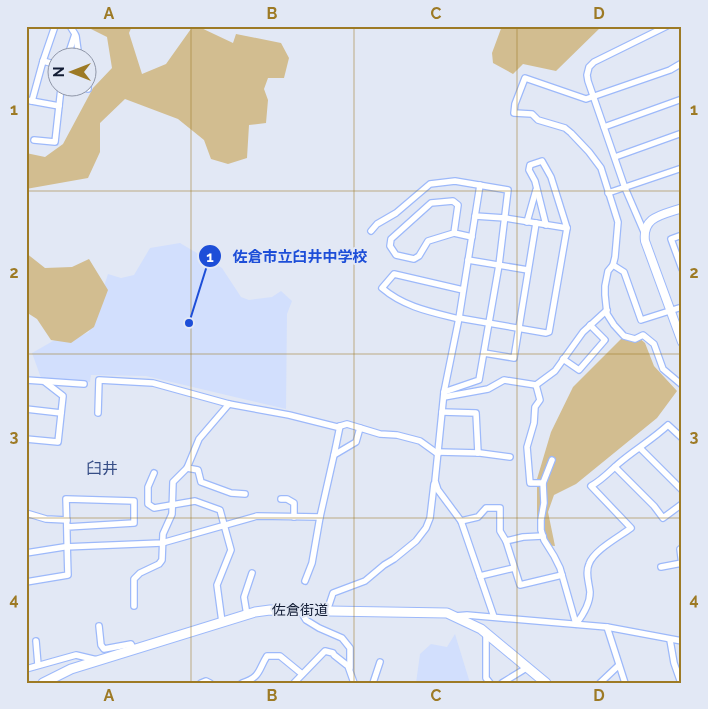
<svg xmlns="http://www.w3.org/2000/svg" width="708" height="709" viewBox="0 0 708 709" font-family="Raleway,'Noto Sans JP',sans-serif">
<rect width="100%" height="100%" fill="#e2e8f5"/>
<g fill="#d2dffd">
<path d="M180 243 222 268 241 297 249 300 272 297 281 291 292 301 287 314 286 409 146 376 91 375 90 382 41 378 32 353 67 333 72 340 89 332 108 274 121 278 134 275 150 248Z"/>
<path d="M455 634 470 683H416L420 654 431 644 447 647Z"/>
</g>
<g fill="#d2bd90">
<path d="M85 26H132L129 33 142 74 166 64 193 26H197L233 43 236 34 281 43 289 58 284 78H268L264 89 268 100 266 123 249 125 247 158 228 164 211 159 204 140 178 119 125 99 100 123V152L88 178 26 189V153L45 157 63 144 93 88 112 68 107 37Z"/>
<path d="M502 26H602L556 71 523 64 513 74 493 63 492 53Z"/>
<path d="M26 253 45 268 72 267 89 259 108 290 94 327 71 343 51 340 37 319 26 312Z"/>
<path d="M637 336 645 343 654 366 677 391 657 418 576 484 554 495 548 512 555 546 543 545 537 525V479L551 432 573 387 621 339Z"/>
</g>
<g fill="none" stroke-linecap="round" stroke-linejoin="round">
<defs>
<g id="street">
<path d="M76 36 79 58"/>
<path d="M67 58 75 34 70 26"/>
<path d="M43 61 58 65"/>
<path d="M682 63 670 70 586 99 525 78 515 104 514 113 532 114 538 120 565 128 571 133 589 152 601 168 618 222 615 257 613 265 608 271 605 286V295L607 314 614 325 624 336 635 339 643 335 654 344 663 369 682 385"/>
<path d="M88 87V89"/>
<path d="M26 100 59 106"/>
<path d="M32 101 43 61 55 26"/>
<path d="M604 127 682 99"/>
<path d="M34 140 55 142 61 88"/>
<path d="M615 157 682 133"/>
<path d="M480 185 459 318 444 392 435 481 438 490 461 521 494 617"/>
<path d="M608 193 682 168"/>
<path d="M475 216 505 218 567 228"/>
<path d="M527 222 536 190"/>
<path d="M371 231 377 224 396 213 430 184 455 181 508 190 499 265 479 380 444 392"/>
<path d="M644 232 625 188 588 81 587 75 589 67 594 62 667 26"/>
<path d="M454 233 458 205 453 201 431 203 391 239 390 246 396 255 414 259 419 256 428 241 454 233 472 237"/>
<path d="M682 235 671 239 682 269"/>
<path d="M468 260 528 270"/>
<path d="M613 265 624 272 641 320 682 307"/>
<path d="M459 318 546 333 549 332 567 228 551 177 542 161 530 165 529 170 535 181 546 225"/>
<path d="M459 319C431 312 404 307 382 288L394 274 463 290"/>
<path d="M484 353 514 358 536 223"/>
<path d="M563 359 579 370 605 340 590 325"/>
<path d="M26 380 84 384"/>
<path d="M536 385 540 400 535 407 534 423 527 447 530 483H543"/>
<path d="M444 397 488 389 504 380 536 385 555 371 583 332 607 310"/>
<path d="M26 409 61 413"/>
<path d="M442 412 476 413 478 453"/>
<path d="M98 413 99 380 153 383 229 404 289 415 337 427 347 424 380 434 397 435 420 441 438 454"/>
<path d="M26 439 58 442 63 396 45 382"/>
<path d="M640 448 682 490"/>
<path d="M438 452 480 453 510 457"/>
<path d="M334 455 340 426"/>
<path d="M552 460 543 483 544 503 541 520V530L544 540 554 556 560 568 576 624"/>
<path d="M615 467 654 506 663 518 682 504"/>
<path d="M187 468 198 470 201 482 231 493 245 494"/>
<path d="M154 473 148 487V504L154 508 195 501 220 510 231 550 217 585 222 622"/>
<path d="M281 499H287L294 503V517"/>
<path d="M26 513 46 519 67 520"/>
<path d="M461 521 478 517 486 508H500V531L506 541"/>
<path d="M543 536 523 537 506 541 520 585 562 575"/>
<path d="M682 548 680 549 682 565"/>
<path d="M26 553 64 547 162 543 257 516 320 517"/>
<path d="M661 567 682 563"/>
<path d="M480 576 514 568"/>
<path d="M305 581 312 563 320 517 334 455 356 442 360 428"/>
<path d="M26 582 68 575C67 549 67 524 66 499L134 501V523L67 527"/>
<path d="M134 606V579L140 573 159 564 162 560 163 534 172 514 173 482 187 468 199 439 229 404"/>
<path d="M300 610 306 620 319 628 342 638 350 648V668"/>
<path d="M327 611 333 593 365 581 384 565 394 559 416 541 426 528 430 518 434 484"/>
<path d="M247 615 244 597 252 573"/>
<path d="M455 616 467 615 607 627 682 641"/>
<path d="M576 624C583 615 590 604 590 592 589 582 585 573 589 564 594 550 619 537 631 528L591 486C602 480 609 472 618 464 634 450 652 440 668 425L682 438"/>
<path d="M99 626 101 645 104 649 131 644 134 650"/>
<path d="M607 627 625 683"/>
<path d="M486 633V678L490 683"/>
<path d="M670 640 674 663 681 683"/>
<path d="M36 641 38 665"/>
<path d="M26 669 76 655 97 660"/>
<path d="M201 683 206 681 210 683"/>
<path d="M242 683C261 677 258 670 267 656H280L302 674"/>
<path d="M294 683 325 651 333 653 334 655 348 666 354 683"/>
<path d="M373 683 380 662"/>
<path d="M502 683 528 667"/>
<path d="M600 683 618 666"/>
</g>
<path id="secondary" d="M682 208C663 215 642 216 645 241L682 342"/>
<path id="primary" d="M43 683 71 669 255 612 270 610 447 613 481 629 546 683"/>
</defs>
<use href="#street" stroke="#9db9fa" stroke-width="8"/>
<use href="#secondary" stroke="#9db9fa" stroke-width="10"/>
<use href="#primary" stroke="#9db9fa" stroke-width="11"/>
<use href="#street" stroke="#fff" stroke-width="5.5"/>
<use href="#secondary" stroke="#fff" stroke-width="8"/>
<use href="#primary" stroke="#fff" stroke-width="9"/>
</g>
<path fill="none" stroke="#9d7a25" stroke-width="1" stroke-opacity="0.55" d="M191 26V683M354 26V683M517 26V683M26 191H682M26 354H682M26 518H682"/>
<g text-anchor="middle" stroke-width="4" stroke-linejoin="round" paint-order="stroke">
<g font-size="14" fill="#121c34" stroke="#e2e8f5">
<text x="300" y="615">佐倉街道</text>
</g>
<g font-size="16" fill="#374e86" stroke="#e2e8f5">
<text x="102" y="474">臼井</text>
</g>
</g>
<path fill="none" stroke="#1d4ed8" stroke-width="2" d="M189 323L210 256"/>
<g fill="#1d4ed8" stroke="#e2e8f5" stroke-width="2">
<circle cx="189" cy="323" r="5"/>
<circle cx="210" cy="256" r="12"/>
</g>
<g font-size="15" text-anchor="middle" font-weight="bold" fill="#fff">
<text x="210" y="262">1</text>
</g>
<g font-size="15" text-anchor="middle" font-weight="bold" fill="#1d4ed8" stroke="#e2e8f5" stroke-width="4" stroke-linejoin="round" paint-order="stroke">
<text x="300" y="262">佐倉市立臼井中学校</text>
</g>
<rect width="708" height="709" fill="none" stroke="#e2e8f5" stroke-width="55"/>
<g transform="translate(72 72) rotate(270)"><circle r="24" fill="#e2e8f5" stroke="#8f96a8"/>
<path d="M0-4L9 19L0 12L-9 19Z" fill="#9d7a25"/>
<text y="-8" font-size="14" font-weight="bold" text-anchor="middle" fill="#121c34">N</text>
</g>
<rect x="28" y="28" width="652" height="654" fill="none" stroke="#9d7a25" stroke-width="2"/>
<g font-size="16" text-anchor="middle" font-weight="bold" fill="#9d7a25">
<text x="109" y="19">A</text>
<text x="272" y="19">B</text>
<text x="436" y="19">C</text>
<text x="599" y="19">D</text>
<text x="14" y="115">1</text>
<text x="694" y="115">1</text>
<text x="14" y="278">2</text>
<text x="694" y="278">2</text>
<text x="14" y="442">3</text>
<text x="694" y="442">3</text>
<text x="14" y="605">4</text>
<text x="694" y="605">4</text>
<text x="109" y="701">A</text>
<text x="272" y="701">B</text>
<text x="436" y="701">C</text>
<text x="599" y="701">D</text>
</g>
</svg>
